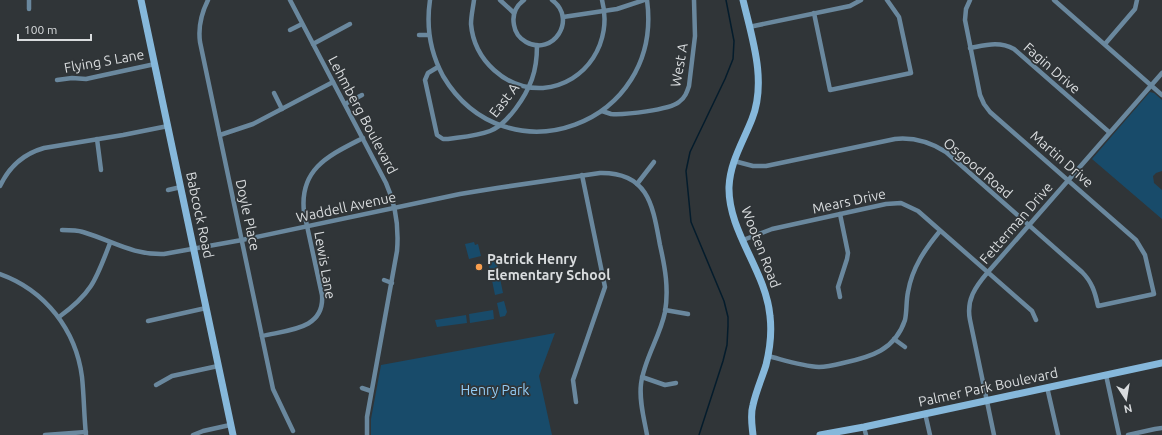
<svg xmlns="http://www.w3.org/2000/svg" width="1162" height="435" viewBox="0 0 1162 435" font-family="Ubuntu,sans-serif">
<rect width="100%" height="100%" fill="#303538"/>
<g fill="#184b6a">
<path d="M1150 92 1154 93 1162 100V171L1156 173 1153 176 1154 183 1162 190V219L1092 159Z"/>
<path d="M474 242 475 245 478 244 481 256 469 259 465 244Z"/>
<path d="M495 254 503 293 495 295 487 256Z"/>
<path d="M504 301 507 312 505 316 500 317 497 303Z"/>
<path d="M493 310 494 319 470 323 469 314Z"/>
<path d="M466 315 467 323 437 327 435 320Z"/>
<path d="M555 333 539 376 552 435H371V419L381 365Z"/>
</g>
<g fill="none" stroke-linecap="round" stroke-linejoin="round">
<path stroke="#041c2c" stroke-width="1.5" d="M699 435 723 361 727 345 728 326V317L724 301 691 222 686 171 690 152 725 79 733 59 734 41 726 0"/>
<g stroke="#6a889e" stroke-width="4.5">
<path d="M29 0V9"/>
<path d="M208 0C201 14 198 27 200 42L273 389 293 431"/>
<path d="M290 0 386 183C396 205 399 227 397 251L367 417V435"/>
<path d="M430 0C426 27 430 52 443 76 506 182 664 125 647 0"/>
<path d="M474 0C473 8 471 16 471 24 474 60 506 90 543 88 587 84 613 41 602 0"/>
<path d="M500 0 514 13"/>
<path d="M524 0C516 6 512 15 514 25 515 32 519 38 526 42 553 57 578 19 552 0"/>
<path d="M1054 0 1162 95"/>
<path d="M814 13 830 90 911 73 899 17 887 0"/>
<path d="M563 17 617 9 644 0"/>
<path d="M749 27 850 6 861 0"/>
<path d="M290 30 302 24"/>
<path d="M419 35H429"/>
<path d="M313 44 350 24"/>
<path d="M1105 44 1135 9 1137 0"/>
<path d="M970 48C986 45 999 41 1014 49L1109 132"/>
<path d="M438 67 428 73 425 80 437 135 443 139H448C462 137 477 136 490 131 508 124 526 96 532 79 536 68 537 56 537 45"/>
<path d="M57 80 72 78 86 79 95 77 155 64"/>
<path d="M274 93 282 109"/>
<path d="M345 104 362 95"/>
<path d="M602 111C605 112 608 113 611 114 625 115 669 110 679 102 685 98 687 92 689 86L695 36 694 0"/>
<path d="M220 135 253 124 333 82"/>
<path d="M97 139 101 170"/>
<path d="M734 161 753 166H766L895 139C914 137 930 142 946 152L1082 272C1092 282 1095 292 1098 306L1154 294 1145 255 1136 240 990 112 984 104 980 95 965 20 966 9 970 0"/>
<path d="M637 184 654 162"/>
<path d="M0 186C9 167 23 154 44 148L123 135 168 126"/>
<path d="M168 190 181 187"/>
<path d="M62 230C69 230 77 230 83 232 113 241 132 255 164 254L242 240 460 194 497 188 600 173C649 172 653 207 660 245 665 267 669 289 665 312 660 337 644 359 641 384 639 401 644 418 647 435"/>
<path d="M743 240 772 229 886 204 901 203 918 211 1032 311 1036 320"/>
<path d="M0 274C45 290 76 330 82 377 84 396 84 416 86 435"/>
<path d="M384 280 392 283"/>
<path d="M840 297 838 287 847 259 848 253 840 214"/>
<path d="M665 310 688 314"/>
<path d="M59 317C92 293 96 280 110 243"/>
<path d="M148 321 206 308"/>
<path d="M262 336C287 330 325 330 322 295L304 212C299 168 330 155 363 138"/>
<path d="M894 339 905 347"/>
<path d="M768 356C784 360 802 366 819 367 827 367 835 365 843 363 871 357 895 350 905 320 907 311 906 301 908 292 912 268 925 249 940 231"/>
<path d="M1106 375 1119 435"/>
<path d="M642 377 665 385 676 383"/>
<path d="M156 385 172 376 218 366"/>
<path d="M1047 387 1058 435"/>
<path d="M362 388 371 391"/>
<path d="M576 402 573 380 605 287 582 175"/>
<path d="M925 413 930 435"/>
<path d="M864 427 866 435"/>
<path d="M45 435 86 432"/>
<path d="M193 435 203 431 230 425"/>
<path d="M994 435 970 320C966 300 975 287 988 272L1162 73"/>
<path d="M1128 435 1155 429 1162 428"/>
</g>
<g stroke="#86b8db" stroke-width="7">
<path d="M141 0 233 435"/>
<path d="M743 0C752 38 767 81 752 119 743 142 730 162 729 187 728 232 766 271 770 316 772 333 770 349 766 365 762 378 756 391 753 405 750 415 752 425 753 435"/>
<path d="M820 435 864 427 1162 363"/>
</g>
</g>
<circle fill="#fa9f4e" stroke="#303538" stroke-width="1.5" cx="479" cy="267" r="4"/>
<g text-anchor="middle" stroke-width="3.5" stroke-linejoin="round" paint-order="stroke">
<g font-size="14" fill="#d9dcde" stroke="#303538">
<text transform="translate(104 61) rotate(-10)" y="5">Flying S Lane</text>
<text transform="translate(679 65) rotate(-80)" y="5">West A</text>
<text transform="translate(1052 68) rotate(41)" y="5">Fagin Drive</text>
<text transform="translate(504 100) rotate(-52)" y="5">East A</text>
<text transform="translate(363 115) rotate(62)" y="5">Lehmberg Boulevard</text>
<text transform="translate(1062 159) rotate(41)" y="5">Martin Drive</text>
<text transform="translate(978 168) rotate(40)" y="5">Osgood Road</text>
<text transform="translate(849 201) rotate(-12)" y="5">Mears Drive</text>
<text transform="translate(346 207) rotate(-12)" y="5">Waddell Avenue</text>
<text transform="translate(200 215) rotate(78)" y="5">Babcock Road</text>
<text transform="translate(248 215) rotate(78)" y="5">Doyle Place</text>
<text transform="translate(1016 223) rotate(-49)" y="5">Fetterman Drive</text>
<text transform="translate(761 247) rotate(69)" y="5">Wooten Road</text>
<text transform="translate(325 265) rotate(80)" y="5">Lewis Lane</text>
<text transform="translate(988 387) rotate(-12)" y="5">Palmer Park Boulevard</text>
</g>
<g font-size="14" font-weight="bold" fill="#d9dcde" stroke="#303538" text-anchor="start">
<text x="487" y="264">Patrick Henry<tspan x="487" dy="16">Elementary School</tspan></text>
</g>
<g font-size="14" fill="#94cdf6" stroke="#303538">
<text x="495" y="395">Henry Park</text>
</g>
</g>
<g transform="translate(1126 399) rotate(168)" stroke="#303538" stroke-width="3" paint-order="stroke">
<path d="M0-3L7 15L0 10L-7 15Z" fill="#d9dcde"/>
<text y="-6" font-size="11" font-weight="bold" text-anchor="middle" fill="#d9dcde">N</text>
</g>
<path d="M18 34v6h73v-6" fill="none" stroke="#d9dcde" stroke-width="2"/>
<text x="24" y="34" font-size="12" fill="#d9dcde" stroke="#303538" stroke-width="3" paint-order="stroke">100 m</text>
</svg>
